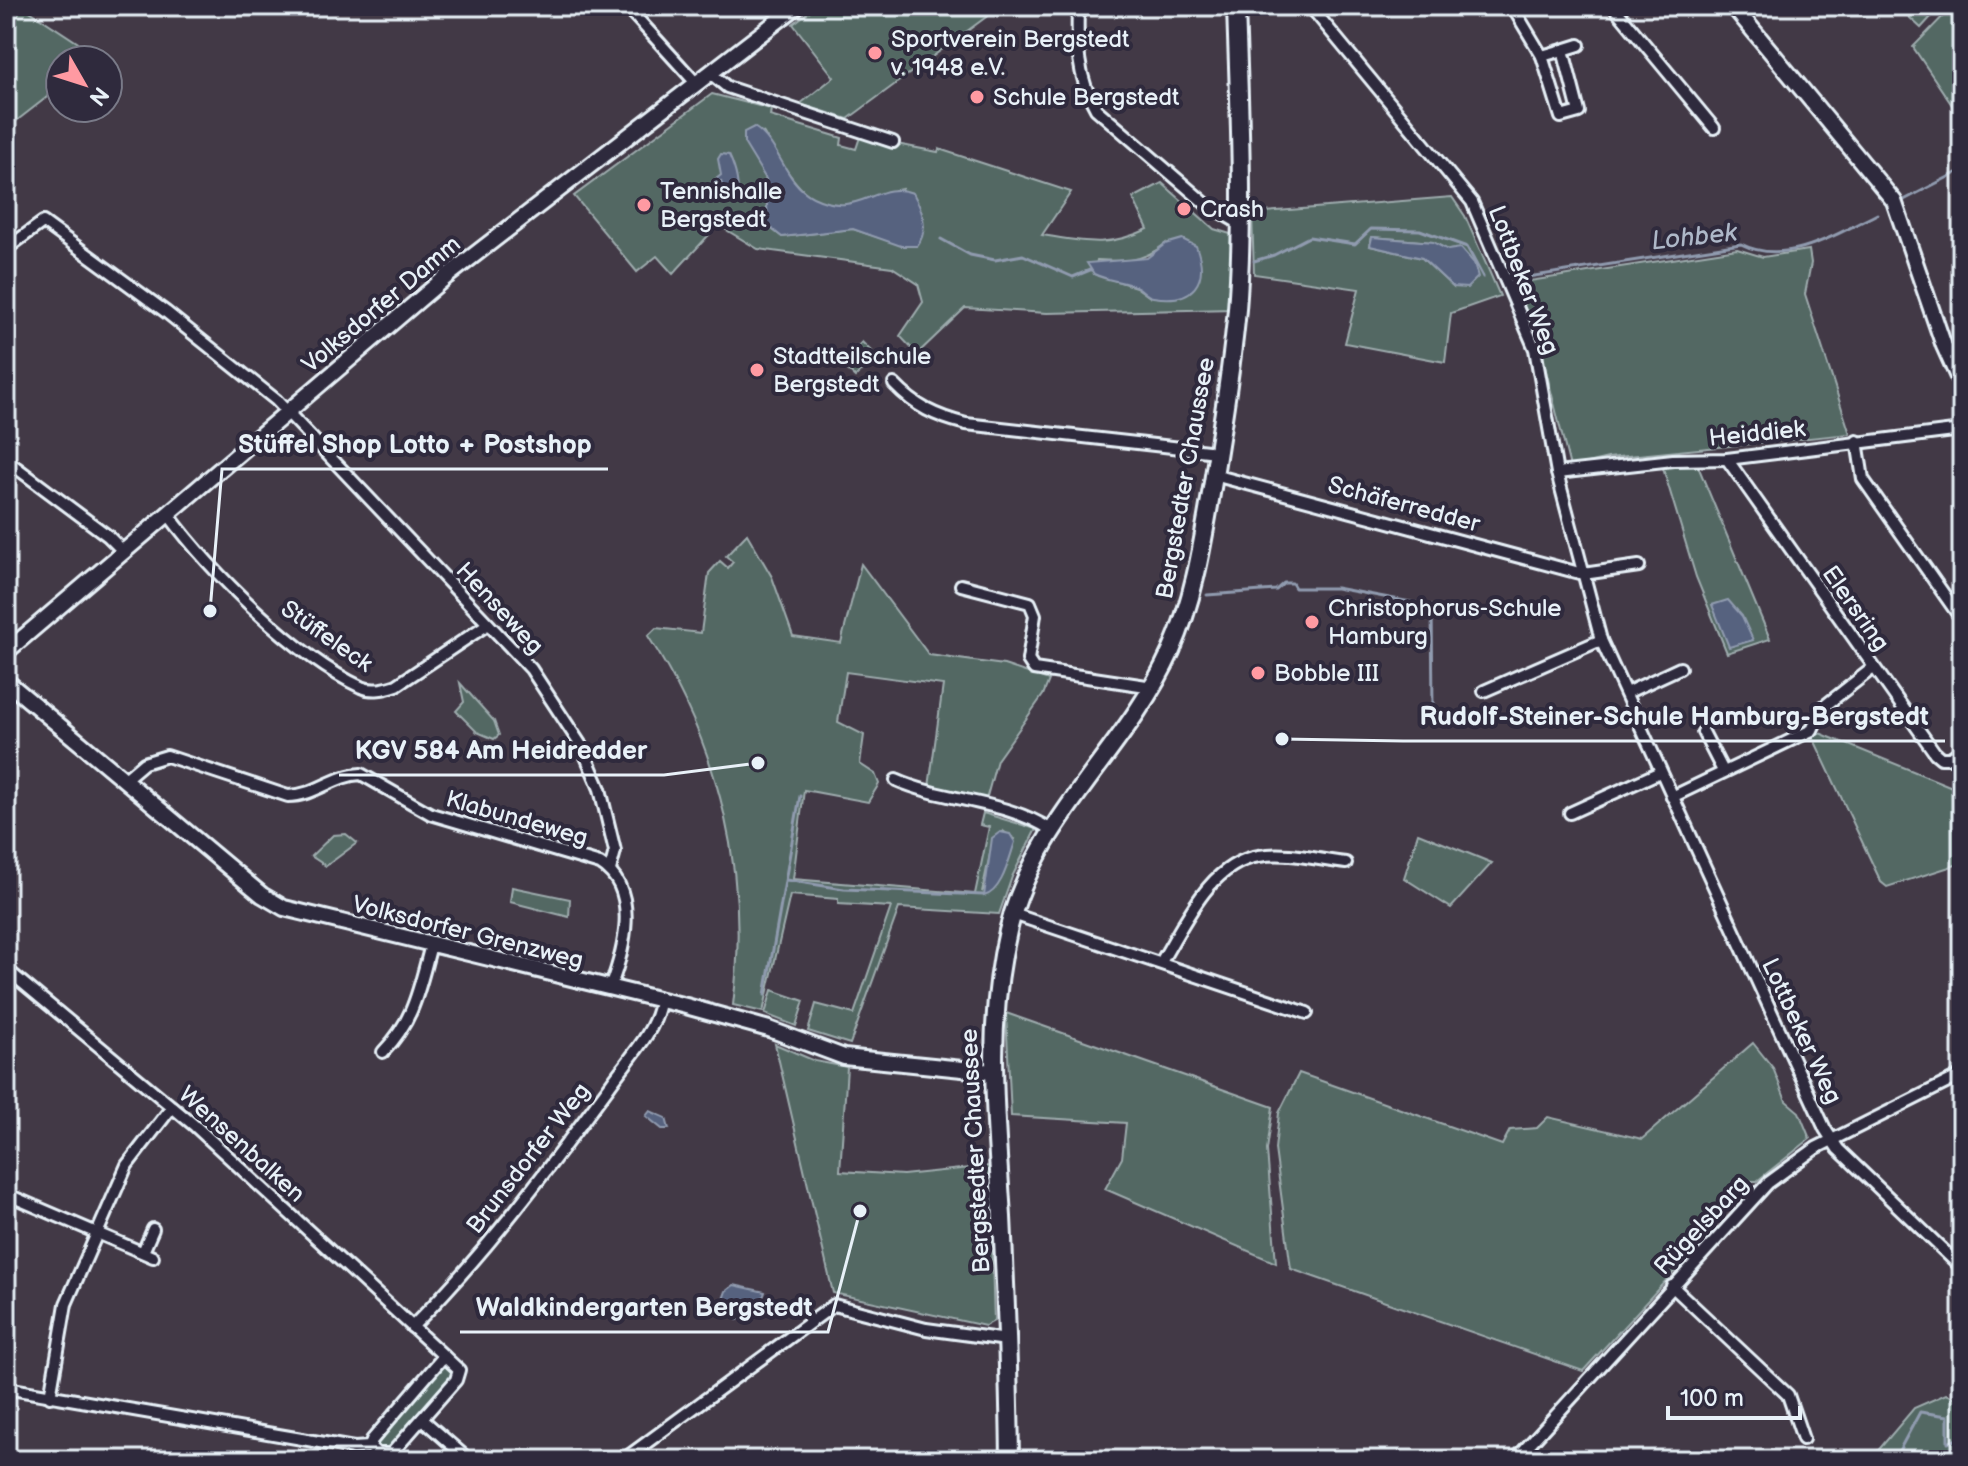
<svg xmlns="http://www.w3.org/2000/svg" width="1968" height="1466" viewBox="0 0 1968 1466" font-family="'Balsamiq Sans',sans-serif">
<rect width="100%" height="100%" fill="#423946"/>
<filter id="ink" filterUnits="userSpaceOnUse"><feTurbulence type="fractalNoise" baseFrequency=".0125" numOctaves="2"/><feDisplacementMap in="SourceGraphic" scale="16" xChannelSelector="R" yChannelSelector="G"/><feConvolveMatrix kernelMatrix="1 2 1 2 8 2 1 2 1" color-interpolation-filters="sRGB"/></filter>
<g filter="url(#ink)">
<g fill="#536863" stroke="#9eacae" stroke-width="2" fill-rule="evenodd">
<path d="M6 6H22L98 56 94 60H60V87L6 129Z"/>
<path d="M816 6H1001L848 119 800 104 834 77 793 24Z"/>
<path d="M1897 6H1941L1921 28Z"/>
<path d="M1953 6H1962V120L1913 47Z"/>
<path d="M712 94 771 109 770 116 842 138 841 145 856 149 860 137 938 152 939 149 1071 192 1042 235C1086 242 1107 248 1148 229L1133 198 1162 183 1214 229 1237 236 1234 309 1047 313 965 308 917 354 900 336 923 302 918 284 892 267 758 249 718 225 673 274 657 256 637 272 574 196ZM763 132C781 162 805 213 848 206 867 203 883 192 902 189L880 238 853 229 782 237 768 226ZM1165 244 1150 297 1136 287 1094 274 1097 260C1125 262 1142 262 1165 244Z"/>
<path d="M1452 197 1465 216 1500 296 1451 313 1445 362 1345 343 1359 289 1254 274 1252 213ZM1372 237 1433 242 1448 250 1453 287 1422 258 1370 246Z"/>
<path d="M1737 249 1763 257 1809 250 1811 263 1805 294 1850 434 1608 458 1570 467 1537 335 1510 284Z"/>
<path d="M862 342 876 356 855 377 840 363Z"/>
<path d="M1662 465 1698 466 1770 639 1727 653 1696 577Z"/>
<path d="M747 534 772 577 793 636 841 643 861 564 929 655 1004 665 1049 680 1043 695 997 760 986 800 929 787 943 685 846 672 838 722 864 735 860 764 875 774 879 784 868 802 804 790 793 879 975 894 989 827 980 825 983 813 1036 829 1012 877 999 914 899 908 850 1044 808 1031 816 1004 854 1014 891 907 838 904V899L790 895 763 1012 733 1005C750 874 720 747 648 636L656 628 701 633 709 573 720 561 728 568 733 562 726 556ZM1003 831 1015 839 982 892 991 849Z"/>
<path d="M460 683 494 721 499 735 494 739 477 732 456 711 464 702Z"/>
<path d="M1812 730 1962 791V863L1887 887 1881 882 1810 731Z"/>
<path d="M1418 833 1492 863 1451 908 1404 878Z"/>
<path d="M346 834 357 843 326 866 311 856 333 835Z"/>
<path d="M512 887 570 899 569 917 510 902Z"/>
<path d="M772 990 804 1001 796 1026 765 1014Z"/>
<path d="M1006 1013 1273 1107 1267 1150 1276 1263 1105 1189 1122 1158 1126 1123 1011 1116Z"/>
<path d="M1753 1043 1773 1068 1786 1101 1799 1112 1810 1139 1757 1181H1750L1716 1211 1714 1228 1583 1371 1291 1269 1275 1149 1279 1113 1299 1073 1502 1145 1510 1130 1537 1128 1548 1117 1642 1139Z"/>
<path d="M775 1044 815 1061 847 1067 840 1171 903 1175 989 1166 994 1321 985 1326 833 1293Z"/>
<path d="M450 1366 454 1376 391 1450 384 1452 375 1447 376 1441 439 1367Z"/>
<path d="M1946 1394 1962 1400V1459L1870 1460 1914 1408Z"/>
</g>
<g fill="#56627f" stroke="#909baf" stroke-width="2">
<path d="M754 127C780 143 784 183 813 197 860 220 876 179 913 193 922 209 930 229 917 246H901L853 229 782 237 768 226 766 179 744 143V132Z"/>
<path d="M721 154 729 155C735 168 740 183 737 199L730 202 725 198 721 181 711 183 721 175 718 159Z"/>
<path d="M1372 237 1433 242 1448 250 1461 248 1474 263 1478 277 1467 288 1453 287 1422 258 1370 246Z"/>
<path d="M1182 239 1196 246C1210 282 1193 304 1153 297 1146 296 1143 290 1137 287 1124 281 1107 281 1094 274L1087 263 1147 258 1165 244Z"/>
<path d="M1728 600 1742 616 1753 640 1729 647 1712 605Z"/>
<path d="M1000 832 1010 834 1015 842C1009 859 1002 892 984 896L992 838Z"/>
<path d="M650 1111 666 1118 669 1129H662L646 1116Z"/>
<path d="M734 1285 765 1292C763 1301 746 1318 737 1320L722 1302 726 1291Z"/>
</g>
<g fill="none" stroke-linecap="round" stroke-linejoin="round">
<g stroke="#909baf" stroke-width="3">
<path d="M1902 201 1962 170"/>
<path d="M941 239 970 255 995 260 1023 255 1073 277 1090 270"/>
<path d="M1254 261 1274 255 1309 237 1355 244 1371 229 1420 230 1467 247 1483 277"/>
<path d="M1508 280 1741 244C1786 267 1837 234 1877 214"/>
<path d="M1207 595 1276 590 1284 583H1292L1295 588H1336L1432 606 1433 710"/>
<path d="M786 880 844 889 983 895"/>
<path d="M765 995 800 796"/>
<path d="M1894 1460 1920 1412 1948 1416V1443L1962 1437"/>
</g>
<defs>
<g id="street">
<path d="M626 6 696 83"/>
<path d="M1078 6C1077 44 1076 75 1096 109L1206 204 1239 223"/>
<path d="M1310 6 1472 202 1535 349 1557 473 1601 640 1825 1129 1838 1149 1962 1268"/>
<path d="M1512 6 1542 56"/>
<path d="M1613 6 1714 128"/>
<path d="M1563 50 1579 112 1561 117 1542 56Z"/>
<path d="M1563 50 1579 45"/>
<path d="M710 73 727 87 893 142"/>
<path d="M6 249 43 222 166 312 276 400 531 669 582 747 600 789 615 851 610 870"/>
<path d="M894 384C916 407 935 416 966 424L1217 452"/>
<path d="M1857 441 1863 479 1962 620"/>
<path d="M1727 459 1935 753 1941 758H1950L1962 750"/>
<path d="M6 460 108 536 123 551"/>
<path d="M1557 473 1673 460 1727 459 1962 430"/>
<path d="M1214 475 1583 574 1639 566"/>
<path d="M168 514C210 571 296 657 361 687 373 692 385 689 397 685L488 624"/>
<path d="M961 585 1030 603 1035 615 1028 660 1034 669 1153 687"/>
<path d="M1484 691 1601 640"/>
<path d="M1626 693 1680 668"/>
<path d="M1703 732 1723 771"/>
<path d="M124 780 144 763 167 756 288 796C315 796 334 775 361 774L431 814 600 864C641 889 624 951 610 988"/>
<path d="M896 780C945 802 1006 800 1051 830"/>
<path d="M1672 797 1812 730 1822 708 1873 668"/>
<path d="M1570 813 1660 772"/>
<path d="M1013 914 1307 1013"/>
<path d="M1161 962C1185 923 1209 864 1259 856 1287 851 1318 860 1346 863"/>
<path d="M6 969 195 1126 444 1356"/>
<path d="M383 1052C415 1019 419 988 431 945"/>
<path d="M6 1194 153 1257"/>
<path d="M143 1252 153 1229"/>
<path d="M1672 1286 1788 1395 1803 1439"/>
<path d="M412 1327C486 1253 548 1169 610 1085 628 1059 655 1033 660 1002"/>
<path d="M444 1356 459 1370 456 1380 391 1454H377L370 1447 372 1440Z"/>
<path d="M6 1388 354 1448 370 1447"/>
<path d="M50 1397 66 1304 127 1165 172 1107"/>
<path d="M422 1419 469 1460"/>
<path d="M623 1460 834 1305 926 1329 1007 1340"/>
<path d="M1515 1460 1768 1183 1816 1148 1962 1075"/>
</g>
<g id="secondary">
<path d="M1733 6 1894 201 1944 346 1962 386"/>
<path d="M6 652 447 276 797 6"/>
<path d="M6 681 262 895 284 908 686 1006 769 1029 844 1057 992 1072"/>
</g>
<path id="primary" d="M1010 1460C1009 1379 1006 1298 1002 1217 996 1118 985 1030 1008 931 1035 818 1125 753 1171 651 1195 597 1203 540 1213 482 1222 425 1232 367 1237 309 1245 209 1239 107 1236 6"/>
</defs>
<use href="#street" stroke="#e8f1f8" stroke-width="16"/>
<use href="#secondary" stroke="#e8f1f8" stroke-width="20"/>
<use href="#primary" stroke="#e8f1f8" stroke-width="22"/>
<use href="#street" stroke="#2f2a3d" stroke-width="10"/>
<use href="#secondary" stroke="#2f2a3d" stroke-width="14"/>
<use href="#primary" stroke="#2f2a3d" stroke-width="16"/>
</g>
</g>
<g fill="#ff9aa2" stroke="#2f2a3d" stroke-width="3">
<circle cx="875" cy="53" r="8"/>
<circle cx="977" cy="97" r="8"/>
<circle cx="644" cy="205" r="8"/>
<circle cx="1184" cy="209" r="8"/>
<circle cx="757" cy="370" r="8"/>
<circle cx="1312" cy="622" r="8"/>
<circle cx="1258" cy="673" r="8"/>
</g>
<g text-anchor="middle" stroke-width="8" stroke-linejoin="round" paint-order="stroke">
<g font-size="24" fill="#e8f1f8" stroke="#2f2a3d" text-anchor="start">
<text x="891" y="47">Sportverein Bergstedt<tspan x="891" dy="28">v. 1948 e.V.</tspan></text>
<text x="993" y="105">Schule Bergstedt</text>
<text x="660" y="199">Tennishalle<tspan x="660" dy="28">Bergstedt</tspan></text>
<text x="1200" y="217">Crash</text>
<text x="773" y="364">Stadtteilschule<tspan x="773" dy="28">Bergstedt</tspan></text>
<text x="1328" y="616">Christophorus-Schule<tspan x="1328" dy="28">Hamburg</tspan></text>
<text x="1274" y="681">Bobble III</text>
</g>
<g font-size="24" fill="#e8f1f8" stroke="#2f2a3d">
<text transform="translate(1524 280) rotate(69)" y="8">Lottbeker Weg</text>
<text transform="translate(381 304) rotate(-40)" y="8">Volksdorfer Damm</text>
<text transform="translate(1757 433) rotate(-6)" y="8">Heiddiek</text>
<text transform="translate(1185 478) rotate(-80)" y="8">Bergstedter Chaussee</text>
<text transform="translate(1404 504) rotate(15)" y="8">Schäferredder</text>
<text transform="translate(500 608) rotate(47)" y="8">Henseweg</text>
<text transform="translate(1856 608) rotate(55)" y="8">Elersring</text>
<text transform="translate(327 636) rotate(35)" y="8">Stüffeleck</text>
<text transform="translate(517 818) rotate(16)" y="8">Klabundeweg</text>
<text transform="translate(468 932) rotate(14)" y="8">Volksdorfer Grenzweg</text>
<text transform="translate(1802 1031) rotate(65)" y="8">Lottbeker Weg</text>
<text transform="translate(242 1144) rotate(42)" y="8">Wensenbalken</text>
<text transform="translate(975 1151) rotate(-93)" y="8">Bergstedter Chaussee</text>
<text transform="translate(528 1158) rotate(-52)" y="8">Brunsdorfer Weg</text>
<text transform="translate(1701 1225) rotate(-47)" y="8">Rügelsbarg</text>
</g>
<g font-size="26" font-style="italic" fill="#aeb8c8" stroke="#2f2a3d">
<text transform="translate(1694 236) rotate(-6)" y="9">Lohbek</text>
</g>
</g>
<path fill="none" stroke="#e8f1f8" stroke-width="3" d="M210 611L222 469H608M1282 739L1403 741H1945M758 763L664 775H339M860 1211L828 1332H460"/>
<g fill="#e8f1f8" stroke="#2f2a3d" stroke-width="3">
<circle cx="210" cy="611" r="8"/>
<circle cx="1282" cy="739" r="8"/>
<circle cx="758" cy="763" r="8"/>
<circle cx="860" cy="1211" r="8"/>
</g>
<g font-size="26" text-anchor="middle" font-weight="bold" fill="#e8f1f8" stroke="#2f2a3d" stroke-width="8" stroke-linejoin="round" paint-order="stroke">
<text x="415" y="453">Stüffel Shop Lotto + Postshop</text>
<text x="1674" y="725">Rudolf-Steiner-Schule Hamburg-Bergstedt</text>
<text x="501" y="759">KGV 584 Am Heidredder</text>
<text x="644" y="1316">Waldkindergarten Bergstedt</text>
</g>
<rect width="1968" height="1466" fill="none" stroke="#2f2a3d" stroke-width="32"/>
<rect x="16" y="16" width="1936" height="1434" fill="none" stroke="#e8f1f8" stroke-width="3" filter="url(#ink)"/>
<g transform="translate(84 84) rotate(129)"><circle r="38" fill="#2f2a3d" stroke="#797a88" stroke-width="2"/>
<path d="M0-6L14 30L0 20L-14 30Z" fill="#ff9aa2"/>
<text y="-12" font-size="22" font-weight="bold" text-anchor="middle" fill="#e8f1f8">N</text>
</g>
<path d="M1668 1406v12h132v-12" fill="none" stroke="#e8f1f8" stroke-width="4"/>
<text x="1680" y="1406" font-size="24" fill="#e8f1f8" stroke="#2f2a3d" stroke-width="6" paint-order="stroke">100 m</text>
</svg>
